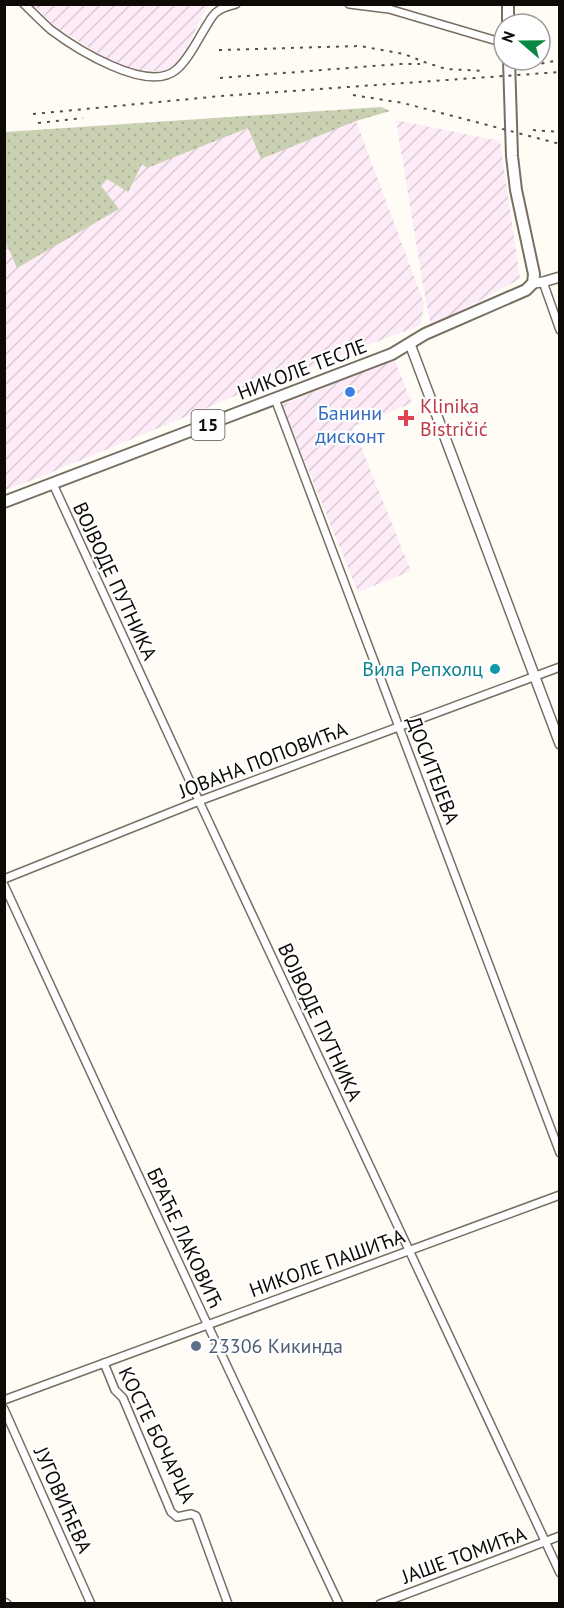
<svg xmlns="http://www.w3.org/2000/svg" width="564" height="1608" viewBox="0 0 564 1608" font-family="'PT Sans',sans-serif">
<defs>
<pattern id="industrial-furrows" width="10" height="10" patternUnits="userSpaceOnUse" patternTransform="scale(1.5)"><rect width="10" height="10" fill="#fdecf7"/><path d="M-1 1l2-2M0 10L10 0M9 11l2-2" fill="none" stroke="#d8c9d2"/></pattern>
<pattern id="grass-dots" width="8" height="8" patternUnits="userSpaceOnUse" patternTransform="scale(1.5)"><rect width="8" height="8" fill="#cad0b2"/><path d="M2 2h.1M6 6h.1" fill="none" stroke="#acb198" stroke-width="1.8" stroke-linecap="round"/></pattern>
</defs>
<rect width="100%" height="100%" fill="#fffbf5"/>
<g fill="url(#industrial-furrows)">
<path d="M204 4 208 6 199 22 180 63 161 72 122 68 57 28 33 5Z"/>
<path d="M396 120 500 141 520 279 431 326 425 297Z"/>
<path d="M356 121 424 303 421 325 240 394 33 480 5 490V246L7 244 17 267 118 209 100 186 106 179 143 164 148 167 248 128 261 159Z"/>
<path d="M394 359 412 403 353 427 411 571 358 592 282 405Z"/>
</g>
<path fill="url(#grass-dots)" d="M381 107 390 111 356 121 261 159 248 128 147 168 142 164 128 192 107 179 101 186 119 209 17 268 7 245 5 246V132Z"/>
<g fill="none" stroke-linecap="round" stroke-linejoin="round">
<defs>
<g id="street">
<path d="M24 4C33 13 42 22 51 30 75 48 147 94 176 70 189 59 198 39 207 25 210 20 213 14 218 11 223 7 230 6 236 4"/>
<path d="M349 4 389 9 504 43"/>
<path d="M543 282 560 330"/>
<path d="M275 399 560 1153"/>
<path d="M53 484 199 801 560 1573"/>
<path d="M4 879 199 801 560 667"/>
<path d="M4 885 203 1315 339 1604"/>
<path d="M104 1363 115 1390 123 1398 171 1512 177 1517 191 1514 196 1516 228 1604"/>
<path d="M4 1400 560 1195"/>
<path d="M4 1409 91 1604"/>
<path d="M380 1604 560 1536"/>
</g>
<g id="secondary">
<path d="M533 283 543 282 560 277"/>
<path d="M410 344 560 744"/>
<path d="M4 1603 6 1604"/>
</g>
<g id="primary">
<path d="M508 4V24"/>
<path d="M4 502 392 354 425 334 526 290 533 283 534 274 516 190 512 156 509 60"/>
</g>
</defs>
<use href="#street" stroke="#786f63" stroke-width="10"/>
<use href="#secondary" stroke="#786f63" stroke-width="12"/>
<use href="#primary" stroke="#786f63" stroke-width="14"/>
<use href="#street" stroke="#fff" stroke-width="7"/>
<use href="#secondary" stroke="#fff" stroke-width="9"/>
<use href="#primary" stroke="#fff" stroke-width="10"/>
<g stroke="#534f4b" stroke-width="2" stroke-dasharray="3 6" stroke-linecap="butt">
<path d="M219 50 360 46 404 54 427 63 446 69 485 71"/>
<path d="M515 69 554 61"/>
<path d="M220 78 399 64H420"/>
<path d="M353 95 403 103 560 144"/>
<path d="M33 114 221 96 560 72"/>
<path d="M38 123 83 118"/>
<path d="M533 130 560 132"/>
</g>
</g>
<circle fill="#3f7fe0" stroke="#fff" stroke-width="2" cx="350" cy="392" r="6"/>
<path fill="#e0444e" stroke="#fff" stroke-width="2" d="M403 409h6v6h6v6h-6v6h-6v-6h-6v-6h6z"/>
<circle fill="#0f9aa8" stroke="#fff" stroke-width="2" cx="495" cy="669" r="6"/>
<circle fill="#5c6f8a" stroke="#fff" stroke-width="2" cx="196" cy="1346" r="6"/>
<g text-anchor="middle" stroke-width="4.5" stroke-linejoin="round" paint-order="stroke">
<rect fill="#fff" stroke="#565451" stroke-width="1.5" x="191.5" y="410" width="33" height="30" rx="4.5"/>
<g font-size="18" font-weight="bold" fill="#0e0b07">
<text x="208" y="431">15</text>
</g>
<g font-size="20" fill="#0e0b07" stroke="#fff">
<text transform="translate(302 369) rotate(-21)" y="7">НИКОЛЕ ТЕСЛЕ</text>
<text transform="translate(115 581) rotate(65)" y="7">ВОЈВОДЕ ПУТНИКА</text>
<text transform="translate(263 760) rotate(-21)" y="7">ЈОВАНА ПОПОВИЋА</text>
<text transform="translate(433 770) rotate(69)" y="7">ДОСИТЕЈЕВА</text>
<text transform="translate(320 1022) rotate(65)" y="7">ВОЈВОДЕ ПУТНИКА</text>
<text transform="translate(185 1238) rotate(65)" y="7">БРАЋЕ ЛАКОВИЋ</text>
<text transform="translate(327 1263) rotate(-20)" y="7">НИКОЛЕ ПАШИЋА</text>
<text transform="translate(157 1435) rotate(64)" y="7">КОСТЕ БОЧАРЦА</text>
<text transform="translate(63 1500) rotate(66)" y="7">ЈУГОВИЋЕВА</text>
<text transform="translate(464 1555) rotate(-20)" y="7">ЈАШЕ ТОМИЋА</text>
</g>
<g font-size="20" fill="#be3a42" stroke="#fff" text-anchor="start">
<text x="420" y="413">Klinika<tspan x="420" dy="23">Bistričić</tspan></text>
</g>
<g font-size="20" fill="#366cbe" stroke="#fff">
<text x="350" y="420">Банини<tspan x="350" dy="23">дисконт</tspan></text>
</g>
<g font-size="20" fill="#0d838f" stroke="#fff" text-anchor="end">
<text x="483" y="676">Вила Репхолц</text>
</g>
<g font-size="20" fill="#4e5e75" stroke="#fff" text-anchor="start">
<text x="208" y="1353">23306 Кикинда</text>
</g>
</g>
<rect width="564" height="1608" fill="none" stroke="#0e0b07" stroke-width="12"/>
<g transform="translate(522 42) rotate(290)"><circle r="28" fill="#ffffff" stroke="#9f9d9c" stroke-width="1.5"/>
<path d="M0-4.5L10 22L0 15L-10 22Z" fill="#098844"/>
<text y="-9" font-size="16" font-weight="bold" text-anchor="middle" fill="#0e0b07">N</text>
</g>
</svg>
